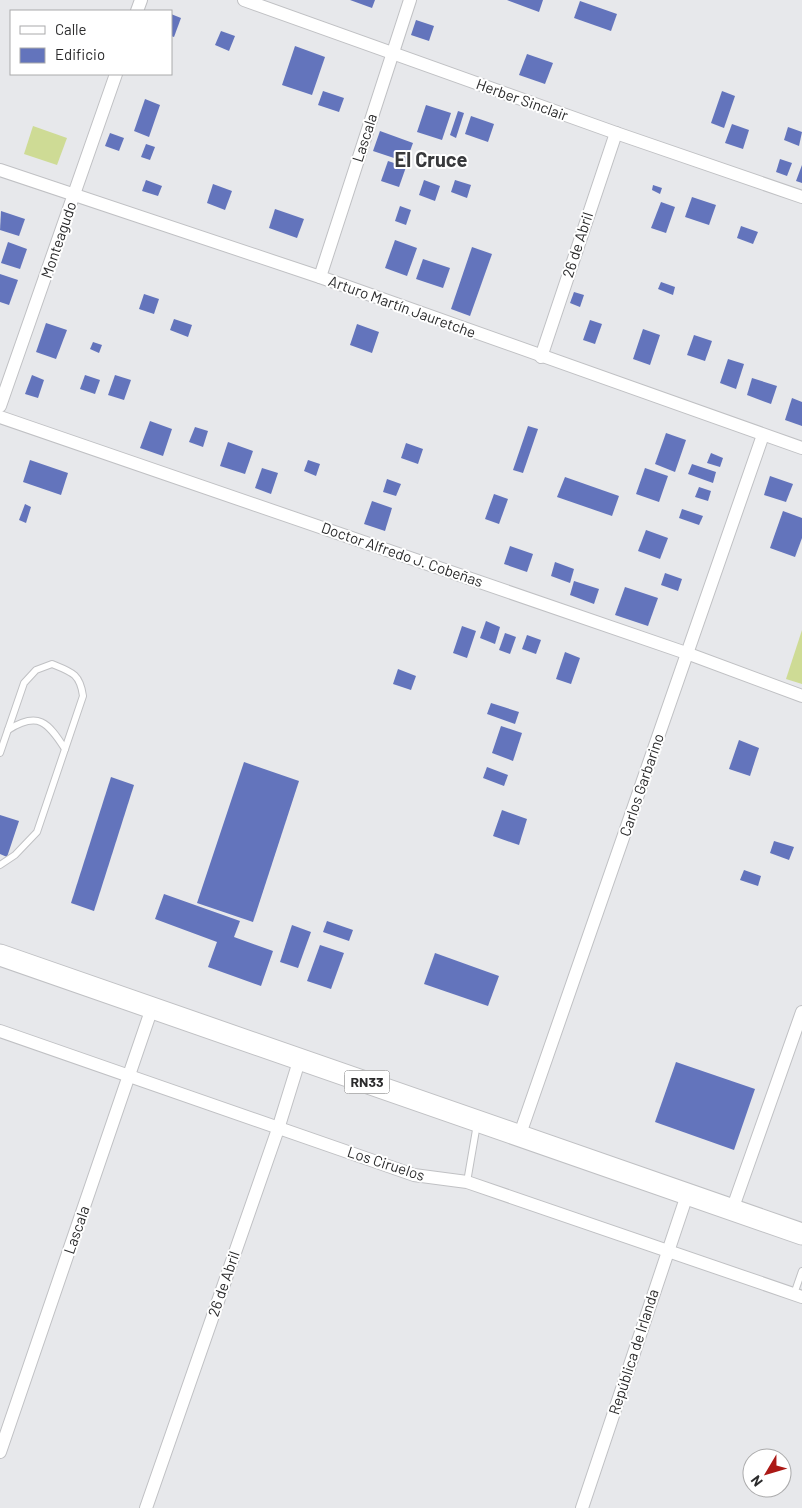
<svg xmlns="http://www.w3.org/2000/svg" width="802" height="1508" viewBox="0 0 802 1508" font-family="Barlow,sans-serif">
<rect width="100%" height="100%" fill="#e7e8eb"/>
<g fill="#cedb95">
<path d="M33 126 67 138 57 165 24 154Z"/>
<path d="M802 630V684L786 679Z"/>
</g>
<g fill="#6374bc">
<path d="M350 0H375L372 8Z"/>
<path d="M507 0H543L539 12Z"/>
<path d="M580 1 617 14 611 31 574 18Z"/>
<path d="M171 14 181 18 174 37 171 36Z"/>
<path d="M416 20 434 26 429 41 411 35Z"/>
<path d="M221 31 235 36 229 51 215 45Z"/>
<path d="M295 46 325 57 312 95 282 85Z"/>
<path d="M527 54 553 63 545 84 519 75Z"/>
<path d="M323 91 344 98 339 112 318 105Z"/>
<path d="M722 91 735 96 724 128 711 123Z"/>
<path d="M145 99 160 105 149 137 134 131Z"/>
<path d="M426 105 451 113 442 140 417 132Z"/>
<path d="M458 111 464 113 456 138 450 135Z"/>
<path d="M471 116 494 124 488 142 465 134Z"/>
<path d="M732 124 749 130 743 149 725 143Z"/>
<path d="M788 127 802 132 799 146 784 140Z"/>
<path d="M380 131 413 143 406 162 373 151Z"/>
<path d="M110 133 124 138 119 151 105 146Z"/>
<path d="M146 144 155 147 150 160 141 157Z"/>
<path d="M780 159 792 163 787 176 776 172Z"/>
<path d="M388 161 406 167 399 187 381 181Z"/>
<path d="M802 165V183L796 181Z"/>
<path d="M146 180 162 186 158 196 142 191Z"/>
<path d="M424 180 440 186 435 201 419 195Z"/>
<path d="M455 180 471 185 467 198 451 192Z"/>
<path d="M213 184 232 191 225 210 207 203Z"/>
<path d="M653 185 662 188 660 194 652 190Z"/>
<path d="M692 197 716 205 709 225 685 217Z"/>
<path d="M661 202 675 207 666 233 651 228Z"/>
<path d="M400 206 411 210 406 225 395 221Z"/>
<path d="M275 209 304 219 297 238 269 228Z"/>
<path d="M1 211 25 219 19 236 0 230Z"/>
<path d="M741 226 758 232 753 244 737 238Z"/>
<path d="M395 240 417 248 407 276 385 268Z"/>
<path d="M8 242 27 249 20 269 1 263Z"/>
<path d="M472 247 492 254 470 316 451 309Z"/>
<path d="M423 259 450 268 443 288 416 279Z"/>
<path d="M0 274 18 280 9 305 0 302Z"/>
<path d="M661 282 675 287 673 295 658 289Z"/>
<path d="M574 292 584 295 580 307 570 303Z"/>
<path d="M144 294 159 299 154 314 139 309Z"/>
<path d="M174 319 192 325 188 337 170 330Z"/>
<path d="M590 320 602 324 595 344 583 340Z"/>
<path d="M46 323 67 330 56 359 36 352Z"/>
<path d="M357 324 379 332 372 353 350 345Z"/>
<path d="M643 329 660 335 650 365 633 359Z"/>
<path d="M694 335 712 341 705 361 687 355Z"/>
<path d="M93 342 102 345 99 353 90 349Z"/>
<path d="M728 359 744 364 736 389 720 383Z"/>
<path d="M32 375 44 380 38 398 25 394Z"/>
<path d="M85 375 100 380 95 394 80 389Z"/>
<path d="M115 375 131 380 124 400 108 395Z"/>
<path d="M752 378 777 386 771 404 747 395Z"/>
<path d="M792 398 802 402V426L785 420Z"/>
<path d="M150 421 172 429 163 456 140 448Z"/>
<path d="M528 426 538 429 523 473 513 470Z"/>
<path d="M195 427 208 431 203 447 189 442Z"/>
<path d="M666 433 686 440 675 472 655 464Z"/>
<path d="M228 442 253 451 245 474 220 466Z"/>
<path d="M406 443 423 449 418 464 401 458Z"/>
<path d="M711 453 723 458 720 467 707 463Z"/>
<path d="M30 460 68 473 61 495 23 482Z"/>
<path d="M308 460 320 464 316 476 304 471Z"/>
<path d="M692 464 716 472 713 483 688 474Z"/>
<path d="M262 468 278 473 271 494 255 488Z"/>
<path d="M645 468 668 476 659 502 636 494Z"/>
<path d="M770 476 793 484 786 502 764 495Z"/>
<path d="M565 477 619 496 612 516 557 497Z"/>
<path d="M387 479 401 484 396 496 383 492Z"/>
<path d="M699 487 711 491 708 501 695 497Z"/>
<path d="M494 494 508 499 499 524 485 519Z"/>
<path d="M372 501 392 508 385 531 364 524Z"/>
<path d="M25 504 31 507 26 523 19 520Z"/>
<path d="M682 509 703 516 699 525 679 518Z"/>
<path d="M783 511 802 518V538L795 557 770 548Z"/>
<path d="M646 530 668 538 660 559 638 551Z"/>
<path d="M510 546 533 554 527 572 504 564Z"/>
<path d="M555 562 574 569 570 583 551 576Z"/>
<path d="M665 573 682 579 678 591 661 585Z"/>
<path d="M574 581 599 589 594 604 570 595Z"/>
<path d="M625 587 658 598 648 626 615 615Z"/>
<path d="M486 621 500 627 495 644 480 638Z"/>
<path d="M462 626 476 631 467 658 453 653Z"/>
<path d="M505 633 516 637 510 654 499 650Z"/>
<path d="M527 635 541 640 536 654 522 649Z"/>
<path d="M565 652 580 658 571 684 556 679Z"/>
<path d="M398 669 416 676 411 690 393 684Z"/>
<path d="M491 703 519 712 515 724 487 714Z"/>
<path d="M501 726 522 733 513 761 492 753Z"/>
<path d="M739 740 759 748 750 776 729 769Z"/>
<path d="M244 762 299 781 253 922 197 903Z"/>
<path d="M487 767 508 775 504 786 483 778Z"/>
<path d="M111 777 134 785 94 911 71 903Z"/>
<path d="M502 810 527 819 519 845 493 836Z"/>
<path d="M0 815 19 821 7 857 0 854Z"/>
<path d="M774 841 794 847 789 860 770 853Z"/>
<path d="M744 870 761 876 758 886 740 880Z"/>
<path d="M164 894 240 921 234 937 273 951 261 986 208 967 217 942 155 919Z"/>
<path d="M327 921 353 930 349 941 323 932Z"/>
<path d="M292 925 311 932 298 968 280 962Z"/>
<path d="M320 945 344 953 331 989 307 981Z"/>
<path d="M435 953 499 976 488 1006 424 984Z"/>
<path d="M676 1062 755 1089 734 1150 655 1122Z"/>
</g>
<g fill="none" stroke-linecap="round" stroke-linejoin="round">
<defs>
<g id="service">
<path d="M8 730C38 711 48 722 65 749"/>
<path d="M0 753 24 683 36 670 52 664C72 672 80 674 83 696L37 832 15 855 0 865"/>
<path d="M467 1182 477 1124"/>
<path d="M794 1294 802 1271"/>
</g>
<g id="minor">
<path d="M244 0 616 133 802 197"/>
<path d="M137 11 141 0"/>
<path d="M0 170 320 277 802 448"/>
<path d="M320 277 410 0"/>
<path d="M541 357 616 133"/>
<path d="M0 406 116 74"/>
<path d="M0 417 689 654 802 696"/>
<path d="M0 1031 414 1175 467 1182 802 1297"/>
<path d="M520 1134 763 435"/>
<path d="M732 1210 802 1012"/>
<path d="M0 1452 152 1008"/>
<path d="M146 1508 278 1129 300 1058"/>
<path d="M582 1508 687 1195"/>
</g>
<path id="trunk" d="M0 955 802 1234"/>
</defs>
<use href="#service" stroke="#c0c1c4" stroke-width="8"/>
<use href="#minor" stroke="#c0c1c4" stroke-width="14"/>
<use href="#trunk" stroke="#c0c1c4" stroke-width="23"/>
<use href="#service" stroke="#fff" stroke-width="6"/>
<use href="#minor" stroke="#fff" stroke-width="12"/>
<use href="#trunk" stroke="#fff" stroke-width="21"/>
</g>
<g text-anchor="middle" stroke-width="4" stroke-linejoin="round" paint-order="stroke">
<rect fill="#fff" stroke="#6b6b6b" stroke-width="1" x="344.5" y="1070.5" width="45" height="23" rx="4"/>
<g font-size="14" font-weight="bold" fill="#2b2b2c">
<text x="367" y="1087">RN33</text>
</g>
<g font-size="15" fill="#2b2b2c" stroke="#fff">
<text transform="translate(522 100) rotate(20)" y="5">Herber Sinclair</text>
<text transform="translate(365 138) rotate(-72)" y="5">Lascala</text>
<text transform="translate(59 240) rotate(-71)" y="5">Monteagudo</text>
<text transform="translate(578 245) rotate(-72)" y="5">26 de Abril</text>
<text transform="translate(402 307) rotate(20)" y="5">Arturo Martín Jauretche</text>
<text transform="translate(402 555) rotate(19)" y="5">Doctor Alfredo J. Cobeñas</text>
<text transform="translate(642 785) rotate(-71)" y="5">Carlos Garbarino</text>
<text transform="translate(386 1164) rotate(18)" y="5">Los Ciruelos</text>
<text transform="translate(77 1230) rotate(-71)" y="5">Lascala</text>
<text transform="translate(224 1284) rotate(-71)" y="5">26 de Abril</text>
<text transform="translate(634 1352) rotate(-72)" y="5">República de Irlanda</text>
</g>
<g font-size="20" font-weight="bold" fill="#38393c" stroke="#fff">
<text x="431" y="167">El Cruce</text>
</g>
</g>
<rect x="10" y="10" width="162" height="65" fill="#ffffff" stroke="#aaaaab"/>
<rect x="20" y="26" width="25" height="8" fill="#ffffff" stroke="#aaaaab"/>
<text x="55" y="35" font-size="15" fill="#2b2b2c">Calle</text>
<rect x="20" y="48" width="25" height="15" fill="#6374bc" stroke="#aaaaab"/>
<text x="55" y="60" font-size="15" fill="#2b2b2c">Edificio</text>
<g transform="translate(767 1473) rotate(232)"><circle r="24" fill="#ffffff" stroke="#aaaaab"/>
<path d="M0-4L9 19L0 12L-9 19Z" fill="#ab1916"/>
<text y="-8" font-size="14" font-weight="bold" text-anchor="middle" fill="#2b2b2c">N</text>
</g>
</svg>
